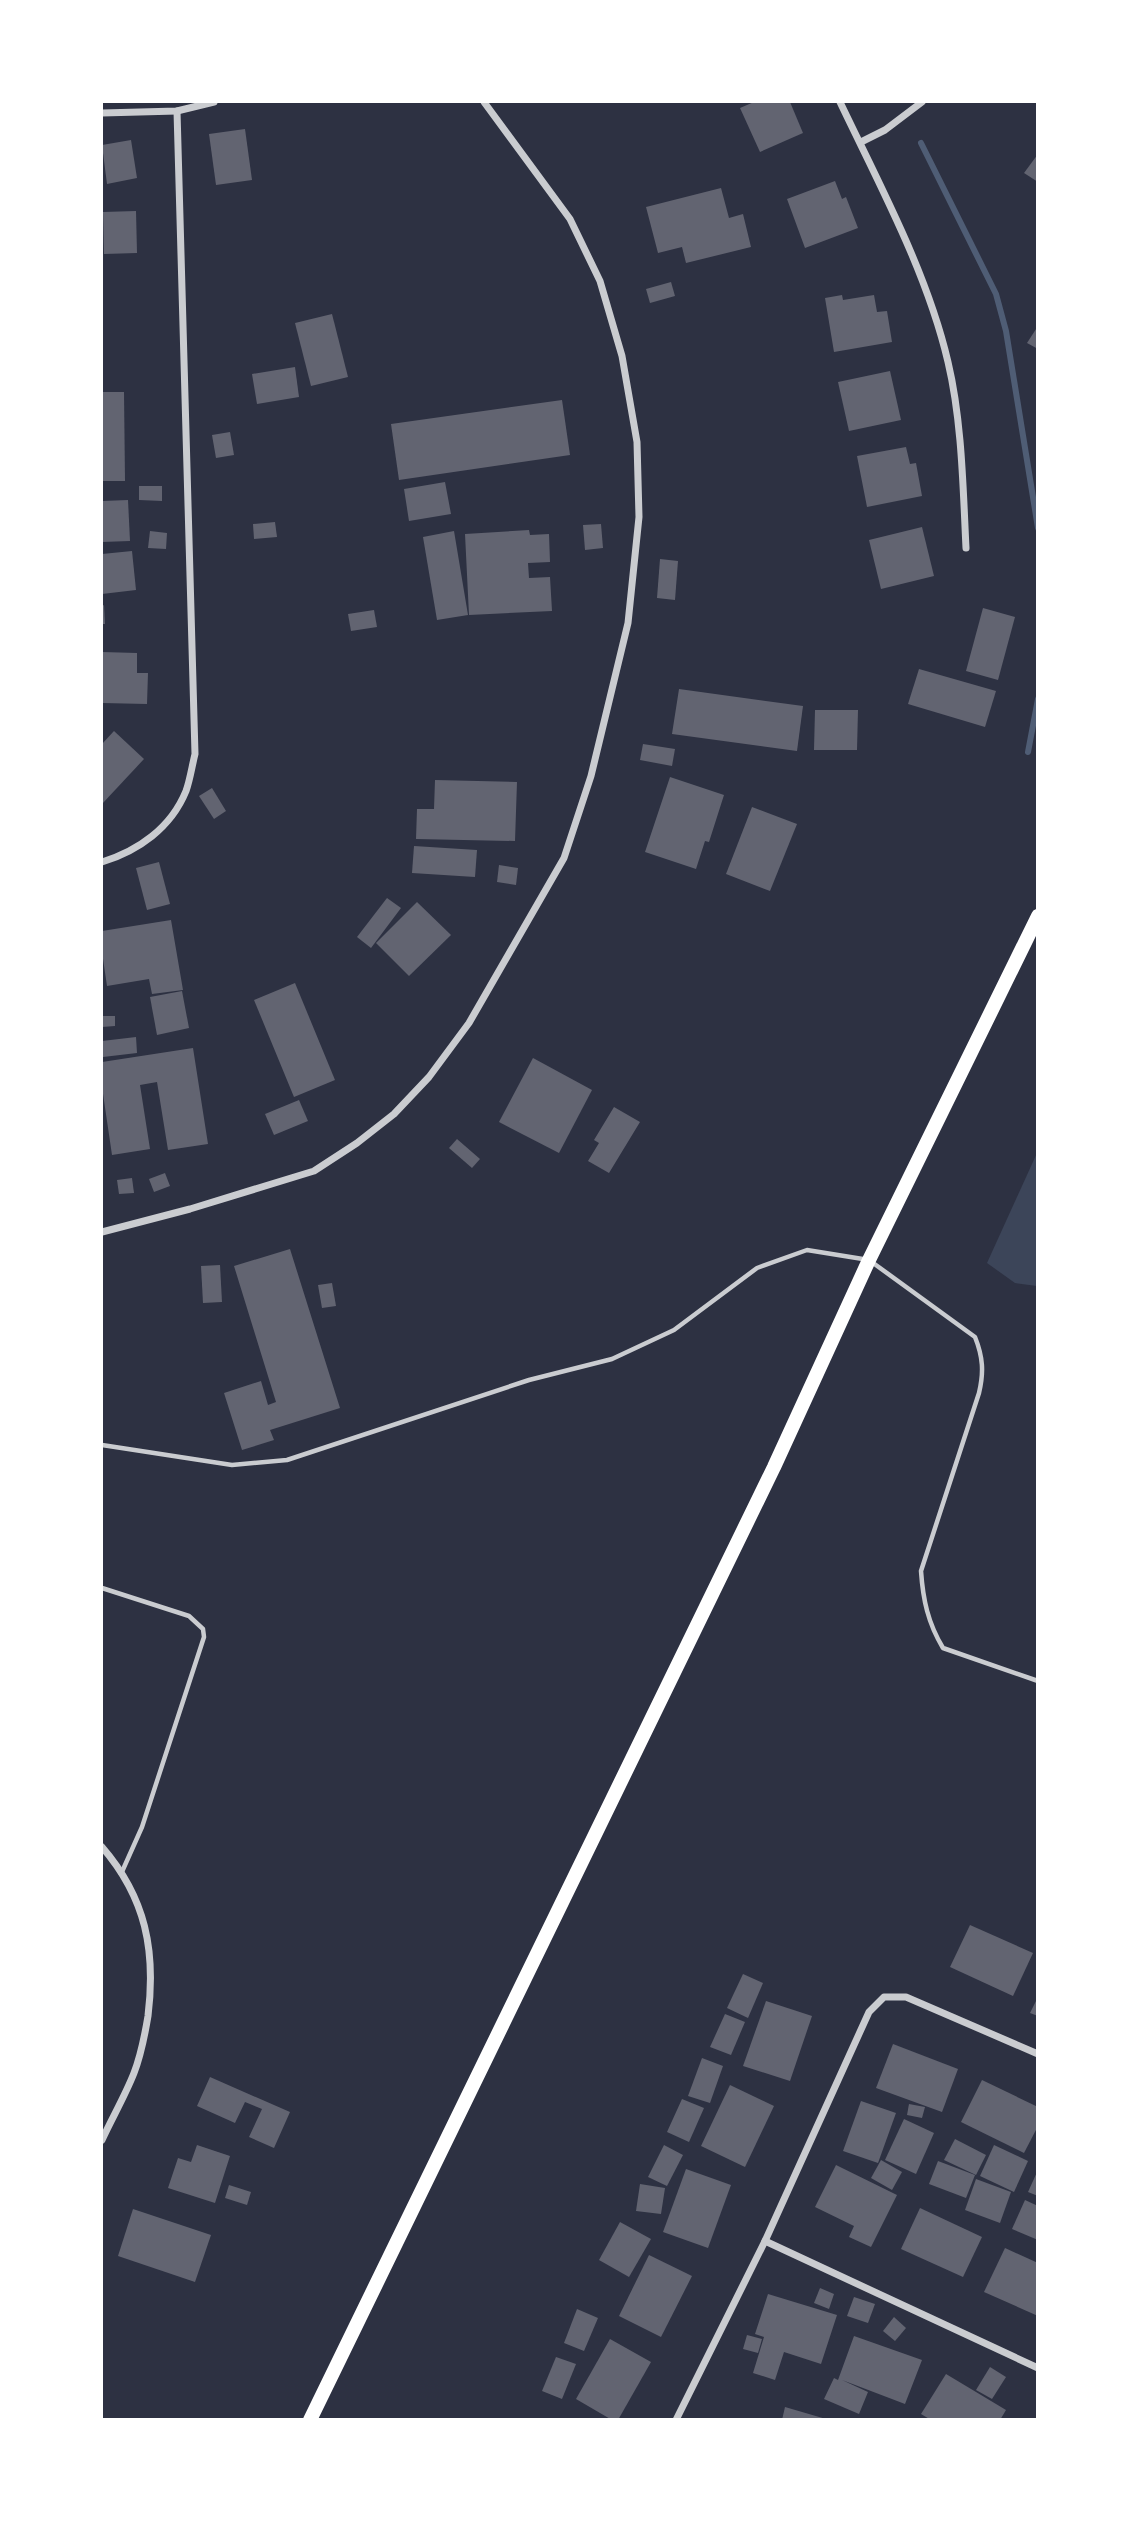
<svg xmlns="http://www.w3.org/2000/svg" width="1139" height="2521" viewBox="0 0 1139 2521" font-family="Helvetica,sans-serif">
<rect width="100%" height="100%" fill="#2d3142"/>
<path fill="#3c4559" d="M1037 1153V1286L1015 1283 987 1263Z"/>
<g fill="none" stroke-linecap="round" stroke-linejoin="round">
<g stroke="#4f5d75" stroke-width="6">
<path d="M921 143 996 294 1006 331 1038 528"/>
<path d="M1028 752 1038 699"/>
</g>
</g>
<g fill="#626471">
<path d="M754 102H790L803 133 760 152 740 108Z"/>
<path d="M245 129 252 180 216 185 209 134Z"/>
<path d="M131 140 137 178 107 184 102 145Z"/>
<path d="M1038 154V182L1024 173Z"/>
<path d="M835 181 842 199 846 197 858 228 805 248 787 199Z"/>
<path d="M721 188 729 218 743 214 751 247 686 263 682 247 658 253 646 207Z"/>
<path d="M136 211 137 253 104 254 103 212Z"/>
<path d="M671 282 675 296 650 303 646 289Z"/>
<path d="M842 295 843 300 874 295 877 312 887 311 892 342 834 352 825 298Z"/>
<path d="M332 314 348 377 311 386 295 323Z"/>
<path d="M1038 326V349L1027 343Z"/>
<path d="M295 367 299 397 257 404 252 374Z"/>
<path d="M890 371 901 420 849 431 838 382Z"/>
<path d="M102 392H124L125 481H102Z"/>
<path d="M562 400 570 455 399 480 391 424Z"/>
<path d="M230 432 234 455 216 458 212 435Z"/>
<path d="M906 447 910 464 916 463 922 496 867 507 857 456Z"/>
<path d="M445 482 451 514 409 521 404 489Z"/>
<path d="M139 486H162V501L139 500Z"/>
<path d="M128 500 130 541 102 542V501Z"/>
<path d="M275 522 277 537 254 539 253 524Z"/>
<path d="M601 524 603 548 585 550 583 525Z"/>
<path d="M922 527 934 576 881 589 869 540Z"/>
<path d="M529 530 530 535 549 534 550 562 528 563 529 578 550 577 552 611 469 615 465 534Z"/>
<path d="M150 531 167 533 166 549 148 548Z"/>
<path d="M454 531 468 615 437 620 423 537Z"/>
<path d="M132 551 136 590 102 594V554Z"/>
<path d="M660 559 678 561 675 600 657 598Z"/>
<path d="M104 605 105 624H102V606Z"/>
<path d="M983 608 1015 617 998 680 966 671Z"/>
<path d="M374 610 377 627 351 631 348 614Z"/>
<path d="M102 652 137 653V673H148L147 704 102 703Z"/>
<path d="M919 669 996 691 985 727 908 704Z"/>
<path d="M679 689 803 706 797 751 672 734Z"/>
<path d="M815 710H858L857 750H814Z"/>
<path d="M114 731 144 759 102 804V744Z"/>
<path d="M643 744 675 749 672 766 640 760Z"/>
<path d="M670 777 724 795 709 842 705 841 696 869 645 852Z"/>
<path d="M435 780 517 782 515 841 416 839 417 809H434Z"/>
<path d="M212 788 226 811 214 819 199 796Z"/>
<path d="M752 807 797 824 770 891 726 874Z"/>
<path d="M414 846 477 850 475 877 412 873Z"/>
<path d="M159 862 170 904 147 910 136 868Z"/>
<path d="M499 865 518 868 516 885 497 882Z"/>
<path d="M387 898 401 908 371 948 357 937Z"/>
<path d="M417 902 451 935 409 976 376 943Z"/>
<path d="M171 920 183 990 152 994 149 979 107 986 102 952V931Z"/>
<path d="M295 983 335 1080 294 1097 254 1000Z"/>
<path d="M182 991 189 1028 157 1035 150 997Z"/>
<path d="M102 1016H115V1026L102 1027Z"/>
<path d="M136 1037 137 1053 103 1057 102 1041Z"/>
<path d="M193 1048 208 1144 168 1150 157 1082 140 1085 150 1149 112 1155 102 1087V1062Z"/>
<path d="M533 1058 592 1090 559 1153 499 1122Z"/>
<path d="M299 1100 308 1121 274 1135 265 1114Z"/>
<path d="M614 1107 640 1122 609 1173 588 1161 599 1143 594 1140Z"/>
<path d="M457 1139 480 1159 472 1168 449 1148Z"/>
<path d="M165 1173 170 1186 154 1192 149 1179Z"/>
<path d="M132 1178 134 1193 119 1194 117 1180Z"/>
<path d="M290 1249 340 1408 270 1430 274 1440 242 1450 224 1393 261 1381 268 1405 276 1402 234 1266Z"/>
<path d="M220 1265 222 1302 203 1303 201 1266Z"/>
<path d="M332 1283 336 1306 322 1308 318 1285Z"/>
<path d="M970 1925 1033 1953 1013 1996 950 1967Z"/>
<path d="M743 1974 763 1983 748 2018 727 2008Z"/>
<path d="M1038 1997V2016L1030 2013Z"/>
<path d="M766 2001 812 2016 790 2081 743 2066Z"/>
<path d="M725 2014 745 2022 731 2055 710 2047Z"/>
<path d="M893 2044 958 2069 942 2112 876 2088Z"/>
<path d="M702 2058 723 2066 710 2103 688 2096Z"/>
<path d="M210 2077 290 2112 274 2148 249 2137 262 2109 245 2102 235 2123 197 2106Z"/>
<path d="M982 2080 1038 2107V2126L1024 2153 961 2122Z"/>
<path d="M730 2085 774 2106 745 2167 701 2146Z"/>
<path d="M682 2099 704 2108 689 2142 667 2132Z"/>
<path d="M861 2101 896 2113 878 2163 843 2151Z"/>
<path d="M909 2104 925 2107 922 2118 907 2115Z"/>
<path d="M904 2119 934 2133 916 2174 885 2160Z"/>
<path d="M955 2139 986 2155 976 2175 944 2160Z"/>
<path d="M197 2145 230 2156 215 2203 168 2188 178 2158 191 2162Z"/>
<path d="M664 2145 683 2155 667 2186 648 2177Z"/>
<path d="M994 2145 1028 2161 1014 2192 980 2176Z"/>
<path d="M881 2160 902 2172 892 2190 871 2178Z"/>
<path d="M938 2161 975 2175 966 2198 929 2184Z"/>
<path d="M836 2165 897 2195 871 2247 849 2237 854 2226 815 2207Z"/>
<path d="M686 2169 731 2185 708 2248 663 2232Z"/>
<path d="M1038 2170V2196L1028 2192Z"/>
<path d="M976 2179 1011 2192 1000 2223 965 2210Z"/>
<path d="M640 2184 665 2188 661 2214 636 2211Z"/>
<path d="M229 2185 251 2192 247 2205 225 2198Z"/>
<path d="M1025 2200 1038 2206V2240L1012 2229Z"/>
<path d="M920 2208 982 2237 963 2277 901 2249Z"/>
<path d="M133 2209 211 2235 195 2282 118 2256Z"/>
<path d="M620 2222 651 2239 629 2277 599 2260Z"/>
<path d="M1005 2248 1038 2263V2316L984 2292Z"/>
<path d="M649 2255 692 2276 661 2337 619 2316Z"/>
<path d="M820 2288 834 2294 829 2309 814 2303Z"/>
<path d="M768 2294 837 2315 821 2364 784 2352 775 2380 753 2373 764 2337 755 2334Z"/>
<path d="M854 2297 875 2304 868 2323 847 2316Z"/>
<path d="M577 2309 598 2318 584 2351 564 2343Z"/>
<path d="M894 2317 906 2328 895 2341 883 2331Z"/>
<path d="M747 2335 762 2339 758 2353 743 2349Z"/>
<path d="M854 2336 922 2360 905 2404 842 2380 868 2392 859 2414 824 2399 834 2378 838 2380Z"/>
<path d="M610 2339 651 2362 618 2420H612L576 2399Z"/>
<path d="M556 2357 576 2364 562 2399 542 2391Z"/>
<path d="M990 2367 1006 2377 992 2399 976 2390Z"/>
<path d="M946 2374 1006 2410 1000 2420H931L921 2414Z"/>
<path d="M785 2407 826 2419V2420H782Z"/>
</g>
<g fill="none" stroke-linecap="round" stroke-linejoin="round">
<g stroke="#caccd0" stroke-width="4.5">
<path d="M102 1445 232 1465 287 1460 529 1380 612 1359 674 1330 757 1268 807 1250 869 1260 975 1337C983 1357 984 1372 979 1393L921 1571C923 1600 928 1623 943 1648L1038 1681"/>
<path d="M102 1588 189 1616 203 1629 204 1637 142 1827 121 1874"/>
</g>
<g stroke="#caccd0" stroke-width="7">
<path d="M840 102C879 184 927 272 948 362 962 421 963 488 966 548"/>
<path d="M102 113 177 111 214 102"/>
<path d="M861 142 885 130 922 102"/>
<path d="M102 862C138 851 171 828 186 791 190 780 192 766 195 754L177 111"/>
<path d="M102 1232 190 1209 314 1171 357 1143 394 1114 429 1077 469 1023 564 858 591 776 628 623 639 517 637 442 622 356 600 281 570 219 484 102"/>
<path d="M102 1847C146 1898 156 1951 148 2016 145 2034 141 2055 134 2073 125 2096 112 2118 102 2140"/>
<path d="M765 2241 1038 2368"/>
<path d="M676 2420 765 2241 869 2012 884 1997H906L1038 2054"/>
</g>
<path stroke="#fff" stroke-width="14" d="M310 2420 774 1467 869 1260 1038 916"/>
</g>
<rect width="1139" height="2521" fill="none" stroke="#ffffff" stroke-width="206"/>
</svg>
